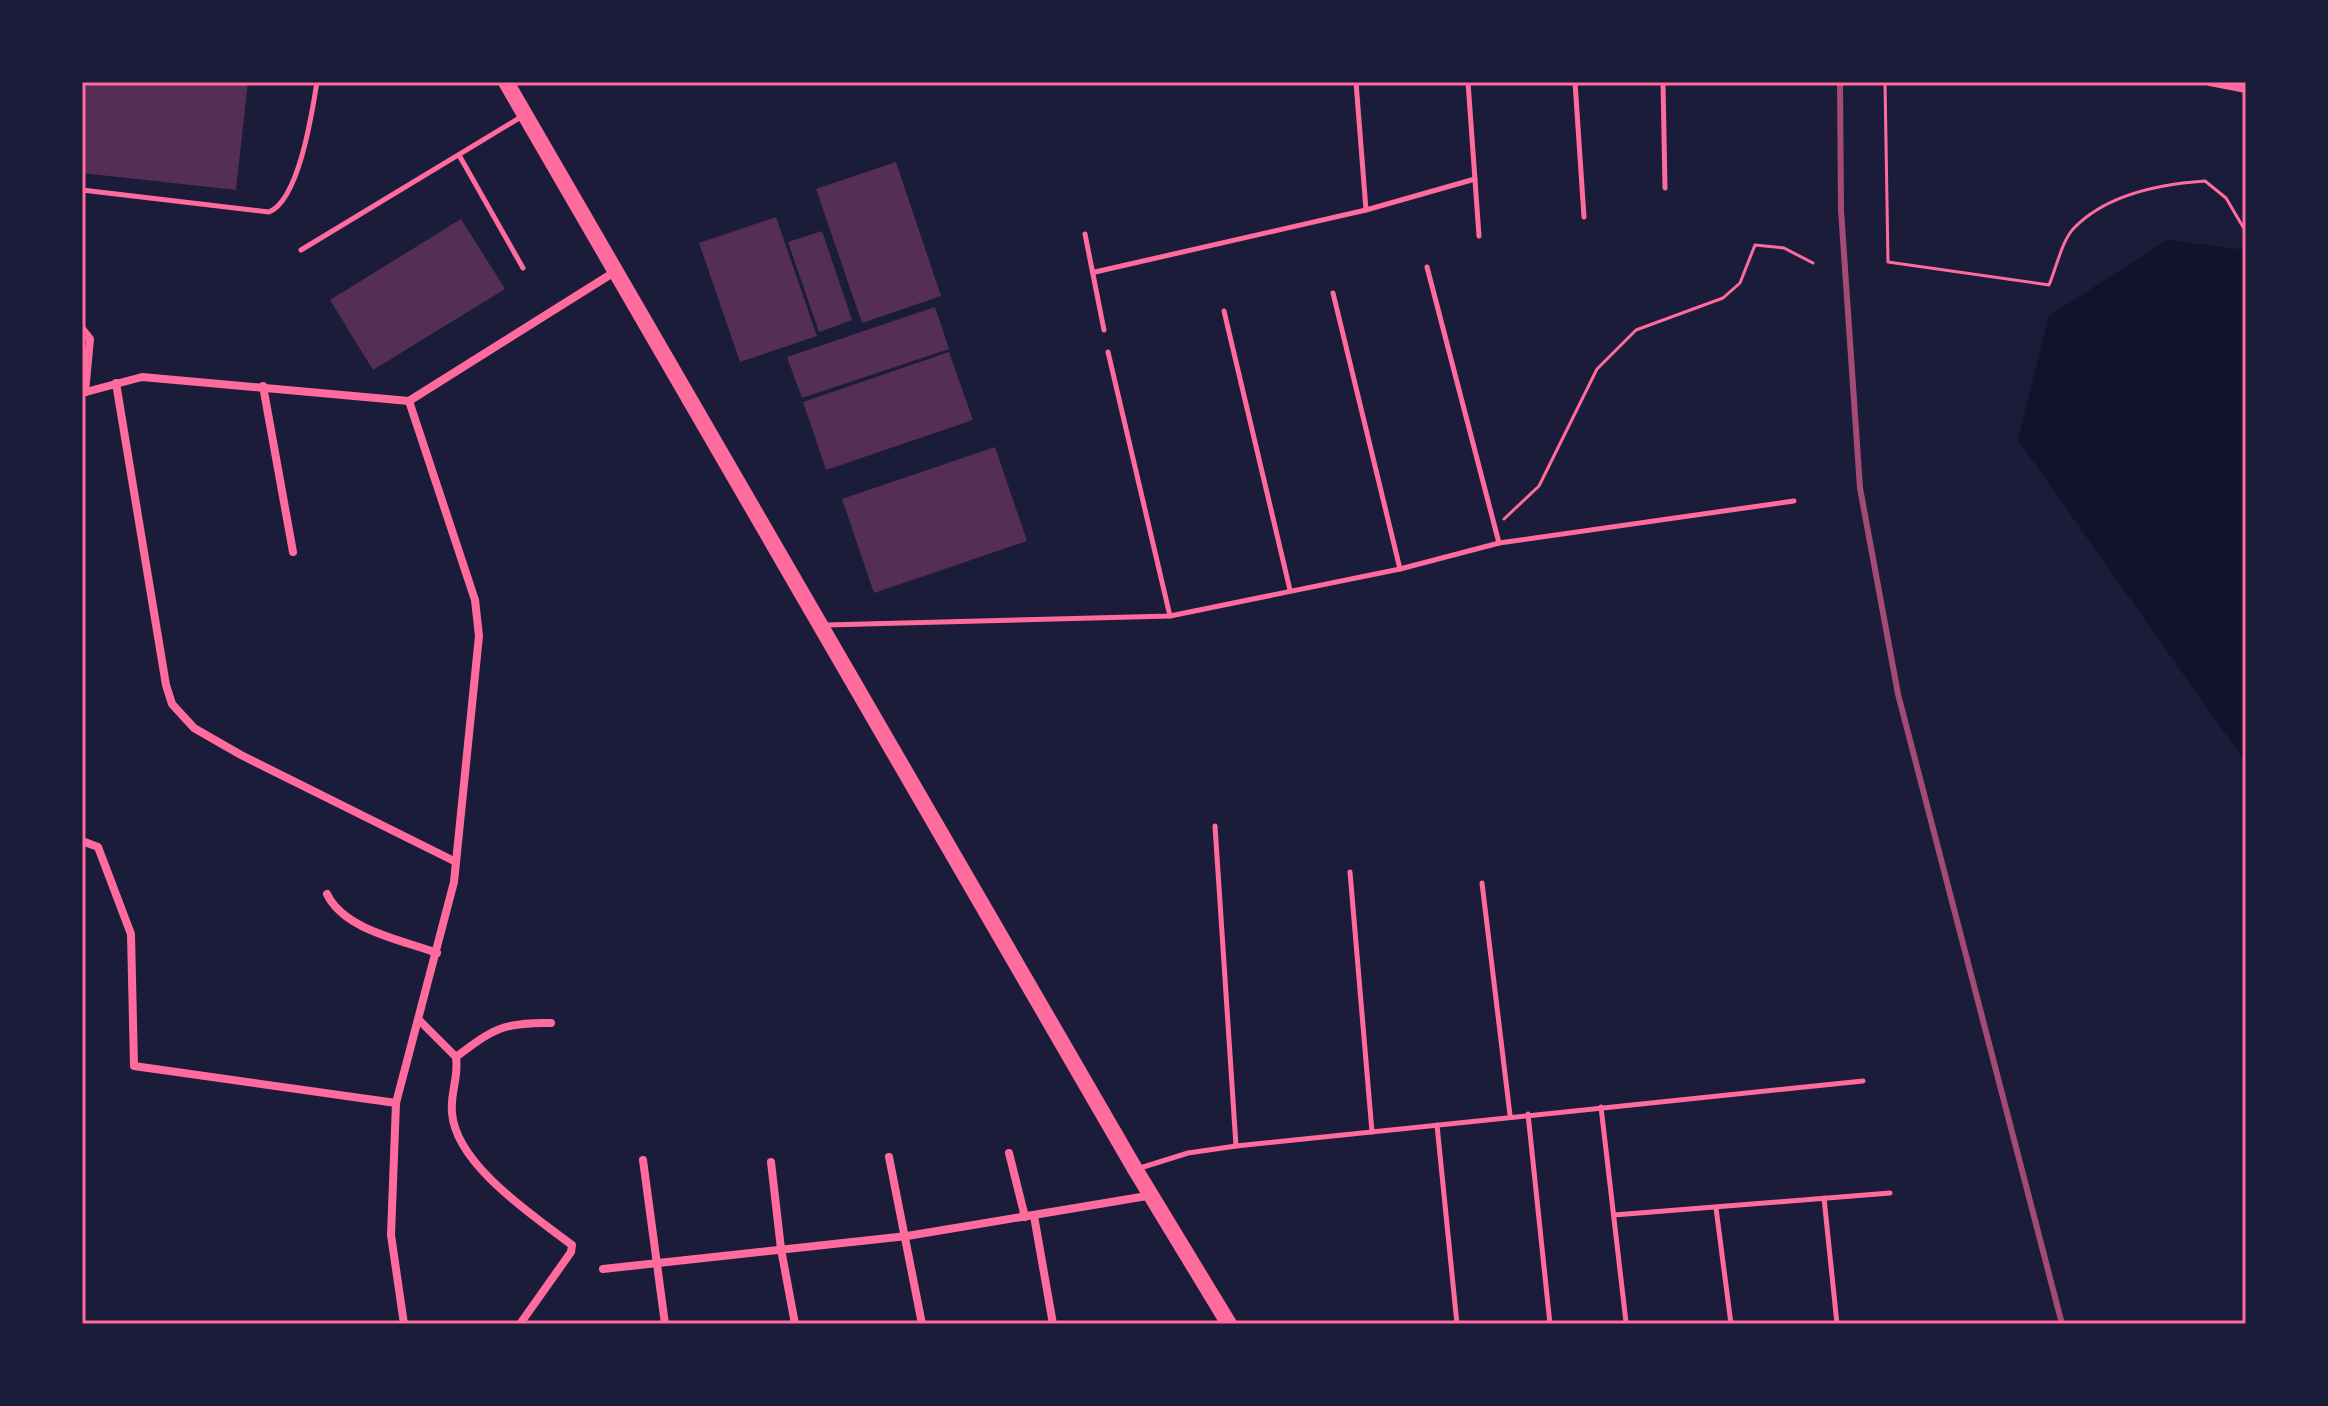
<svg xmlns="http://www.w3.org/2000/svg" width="2328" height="1406" viewBox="0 0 2328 1406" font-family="'Public Sans',sans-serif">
<rect width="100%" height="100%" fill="#1b1b3a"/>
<path fill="#12122b" d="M2167 240 2246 250V763L2018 440 2049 316Z"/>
<g fill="#542f53">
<path d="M82 82H248L236 190 82 173Z"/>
<path d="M896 162 941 296 862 323 816 189Z"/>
<path d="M776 217 817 336 740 362 699 243Z"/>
<path d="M461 219 505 289 373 370 330 300Z"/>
<path d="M822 231 852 320 819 332 788 242Z"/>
<path d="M935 307 949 349 802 398 787 357Z"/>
<path d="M949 352 973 420 826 470 803 402Z"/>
<path d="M995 447 1027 541 874 593 842 499Z"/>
</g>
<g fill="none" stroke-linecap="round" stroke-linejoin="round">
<g stroke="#ff6b9d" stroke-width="3">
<path d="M1885 82 1888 262 2049 285C2056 269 2062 240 2074 228 2107 194 2160 184 2205 181L2226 198 2246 232"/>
<path d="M1504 519 1539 486 1597 369 1636 330 1723 298 1740 283 1755 245 1784 248 1813 263"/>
</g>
<g stroke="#ff6b9d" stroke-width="5">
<path d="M1468 82 1479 236"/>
<path d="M1575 82 1584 217"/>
<path d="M1663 82 1665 188"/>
<path d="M459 155 523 268"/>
<path d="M82 190 269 212C299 200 312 113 317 82"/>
<path d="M1366 210 1475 179"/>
<path d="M1085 234 1104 330"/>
<path d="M301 250 521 117"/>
<path d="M1427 267 1499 543"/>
<path d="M1095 272 1366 210 1356 82"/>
<path d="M1333 293 1400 569"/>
<path d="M1224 311 1290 590"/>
<path d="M1108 352 1170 616"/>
<path d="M826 625 1170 616 1400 569 1499 543 1794 501"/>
<path d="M1215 826 1236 1146"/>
<path d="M1350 872 1372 1132"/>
<path d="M1482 883 1510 1115"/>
<path d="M1601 1107 1626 1322"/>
<path d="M1528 1114 1550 1324"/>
<path d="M1437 1125 1457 1324"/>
<path d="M1140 1168 1188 1153 1236 1146 1863 1081"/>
<path d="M1824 1198 1837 1324"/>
<path d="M1716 1208 1731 1324"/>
<path d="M1614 1215 1890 1193"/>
</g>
<g stroke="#ff6b9d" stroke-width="8">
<path d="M2210 82 2246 89"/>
<path d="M82 329 90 339 85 392"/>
<path d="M116 383 166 685 172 704 194 728 241 755 456 862"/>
<path d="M263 386 293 552"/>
<path d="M82 393 142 377 409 401 616 271"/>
<path d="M82 841 98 847 131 934 134 1066 396 1103"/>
<path d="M327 894C344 930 402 940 437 953"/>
<path d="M420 1021 456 1057"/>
<path d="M1009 1153 1025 1217"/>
<path d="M889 1157 922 1324"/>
<path d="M643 1160 665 1324"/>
<path d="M771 1162 781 1249 795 1324"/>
<path d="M1034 1216 1053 1324"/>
<path d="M603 1269 907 1236 1153 1195"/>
<path d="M404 1324 391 1235 396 1103 454 882 479 636 475 600 409 401"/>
<path d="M520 1324 571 1252 572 1245C534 1216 456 1165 452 1113 450 1093 459 1077 456 1057 493 1029 503 1022 551 1023"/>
</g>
<path stroke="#ff6b9d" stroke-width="16" d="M506 82 1135 1169 1229 1324"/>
<path stroke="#a44b75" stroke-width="6" d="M1840 82 1841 210 1860 488 1898 694 2062 1324"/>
</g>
<rect width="2328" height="1406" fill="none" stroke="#1b1b3a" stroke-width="168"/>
<rect x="84" y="84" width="2160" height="1238" fill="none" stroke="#ff6b9d" stroke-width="3"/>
</svg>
